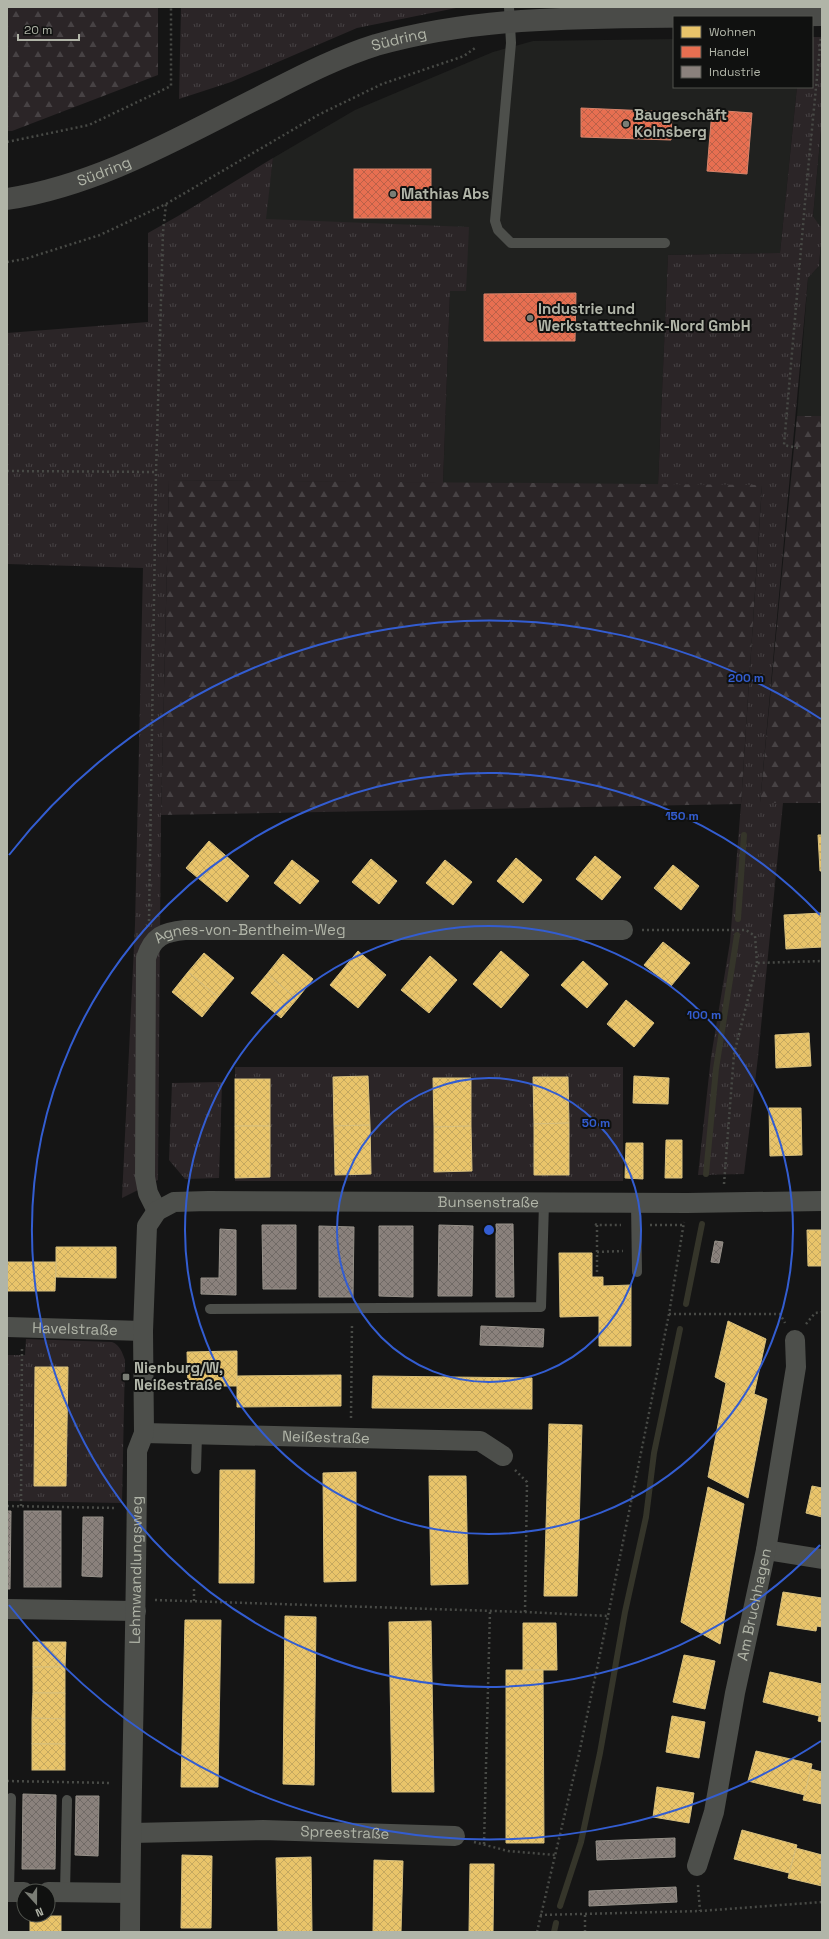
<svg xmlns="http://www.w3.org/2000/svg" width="829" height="1939" viewBox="0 0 829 1939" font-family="'Space Grotesk',sans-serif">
<defs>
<pattern id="grass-tufts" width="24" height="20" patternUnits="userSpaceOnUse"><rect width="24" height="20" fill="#2b2527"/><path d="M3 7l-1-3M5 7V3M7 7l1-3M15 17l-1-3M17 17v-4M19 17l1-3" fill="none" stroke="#474244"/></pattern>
<pattern id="forest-firs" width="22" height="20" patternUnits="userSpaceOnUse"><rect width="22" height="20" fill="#2b2527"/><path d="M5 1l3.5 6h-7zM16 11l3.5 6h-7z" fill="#474244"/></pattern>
<pattern id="homes-cross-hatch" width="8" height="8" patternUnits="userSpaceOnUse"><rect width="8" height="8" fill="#e9c46a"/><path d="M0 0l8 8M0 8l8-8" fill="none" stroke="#c5a85f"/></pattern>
<pattern id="shops-cross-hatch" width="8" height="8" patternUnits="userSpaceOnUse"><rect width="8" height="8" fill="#e76f51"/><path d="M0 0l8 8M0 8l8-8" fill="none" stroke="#ba6149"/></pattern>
<pattern id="industry-cross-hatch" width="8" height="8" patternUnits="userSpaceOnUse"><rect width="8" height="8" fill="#8a817c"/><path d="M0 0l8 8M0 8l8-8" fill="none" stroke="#706a66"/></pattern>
</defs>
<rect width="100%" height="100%" fill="#151515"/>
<g fill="#20211f">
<path d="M674 39V87H797L780 253 668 255 658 485 443 483 450 291H465L265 219 273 158 355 110 493 52 533 41Z"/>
<path d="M822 120V416H797L808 278 819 266 822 230 813 216Z"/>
</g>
<g fill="url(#grass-tufts)">
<path d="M181 7H461L357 28 231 82 179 99Z"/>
<path d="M812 37H822V120L813 216 822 229 819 266 808 278 760 803H783L758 1057 744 1174 698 1175 711 1057 730 942 741 804 762 486 658 485 668 255 780 253 797 87H812Z"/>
<path d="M273 158 266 219 469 227 466 291H450L443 483 169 480 161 815 158 1180 122 1198 135 925 143 568 7 564V333L148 322V233L178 216Z"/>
<path d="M235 1067H623V1181H235V1178L270 1177V1079H235Z"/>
<path d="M222 1082 219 1178 185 1179 169 1160 172 1083Z"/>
<path d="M26 1339 112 1342C120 1345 122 1352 125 1360L122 1503 7 1501V1355H25Z"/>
</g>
<g fill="url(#forest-firs)">
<path d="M7 7H158V75L12 131H7Z"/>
<path d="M797 416H822V803H760Z"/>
<path d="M169 480 762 485 741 804 161 815Z"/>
</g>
<g fill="url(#homes-cross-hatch)" stroke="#d8c07d">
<path d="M818 835H822V871H820Z"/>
<path d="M209 841 249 876 227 902 186 868Z"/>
<path d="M595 856 621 877 602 900 576 879Z"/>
<path d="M516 858 542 880 523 903 497 881Z"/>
<path d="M371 859 397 881 379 904 352 882Z"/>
<path d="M292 860 319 881 300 904 274 883Z"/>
<path d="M445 860 472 882 453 905 426 883Z"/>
<path d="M673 865 699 886 681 910 654 888Z"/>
<path d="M822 913V947L786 949 784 915Z"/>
<path d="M663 942 690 963 671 986 644 965Z"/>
<path d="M358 951 386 975 358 1008 330 985Z"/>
<path d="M501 951 529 975 501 1008 473 984Z"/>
<path d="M204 953 234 978 218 997 188 972Z"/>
<path d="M283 954 313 979 297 999 267 974Z"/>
<path d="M430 956 457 980 429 1013 401 990Z"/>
<path d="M583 961 608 984 587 1008 561 985Z"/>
<path d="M188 972 218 997 202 1017 172 992Z"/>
<path d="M267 974 297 999 281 1018 251 993Z"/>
<path d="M626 1000 654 1023 634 1047 607 1024Z"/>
<path d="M809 1033 811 1066 776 1068 775 1035Z"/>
<path d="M368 1076 370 1125 334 1126 333 1077Z"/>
<path d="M634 1076 669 1078 668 1104 633 1103Z"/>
<path d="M533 1077H568L569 1123 534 1124Z"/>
<path d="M433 1078H471V1126L434 1127Z"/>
<rect x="235" y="1079" width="35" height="47"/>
<path d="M769 1108H801L802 1155 770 1156Z"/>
<path d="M569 1123V1175H534V1124Z"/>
<path d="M370 1125 371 1174 335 1175 334 1126Z"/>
<path d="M235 1126H270V1177L235 1178Z"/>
<path d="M471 1126 472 1171 434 1172V1127Z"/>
<path d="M666 1140H682V1178H665Z"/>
<path d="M626 1143H643V1179L625 1178Z"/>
<path d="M807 1230H822V1266H808Z"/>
<path d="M56 1247H116V1278L56 1277Z"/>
<path d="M559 1253H592V1277H603V1286L631 1285V1346H599V1316L560 1317Z"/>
<path d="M7 1262H56L55 1291H7Z"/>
<path d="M728 1321 766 1339 754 1394 767 1399 748 1498 708 1477 726 1383 715 1377Z"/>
<path d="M237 1351V1386H188L187 1352Z"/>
<path d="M35 1367H68L66 1486H34Z"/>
<path d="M341 1375V1406L237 1407V1376Z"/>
<path d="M373 1376 532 1378V1409L372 1408Z"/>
<path d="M549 1424 582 1425 577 1596H544Z"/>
<path d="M220 1470H255L254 1583H219Z"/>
<path d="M356 1472V1581L324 1582 323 1473Z"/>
<path d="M429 1476H466L468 1584 431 1585Z"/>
<path d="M812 1486 822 1488V1517L806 1513Z"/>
<path d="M708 1487 744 1504 720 1644 681 1622Z"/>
<path d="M783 1592 822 1598V1627L817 1626 816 1631 777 1625Z"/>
<path d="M285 1616 316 1617 314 1785 283 1784Z"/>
<path d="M185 1620H221L218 1787H181Z"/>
<path d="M431 1621 434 1792H392L389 1622Z"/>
<path d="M523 1623H556L557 1670H523Z"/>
<path d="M33 1642H66L65 1667H33Z"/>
<path d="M684 1655 715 1661 705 1709 673 1702Z"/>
<rect x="33" y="1667" width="32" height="26"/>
<path d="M506 1670H543L544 1843H506Z"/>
<path d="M770 1672 822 1684V1705L819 1716 763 1702Z"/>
<path d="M33 1693H65V1719L32 1718Z"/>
<path d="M822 1705V1722L818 1721Z"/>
<path d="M672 1716 705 1722 699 1758 666 1752Z"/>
<path d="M32 1718 65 1719V1744H32Z"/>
<rect x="32" y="1744" width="33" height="26"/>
<path d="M756 1751 812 1764 805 1795 748 1781Z"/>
<path d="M811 1769 822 1772V1804L803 1800Z"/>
<path d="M657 1787 694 1793 689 1823 653 1817Z"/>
<path d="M742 1830 797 1845 789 1873 734 1859Z"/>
<path d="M796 1848 822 1855V1886L788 1878Z"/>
<path d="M182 1855 212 1856 211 1928H181Z"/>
<path d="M311 1857 312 1932H278L276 1858Z"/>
<path d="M374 1860 403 1861 401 1932H373Z"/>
<path d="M470 1864H494L493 1932H469Z"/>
<rect x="30" y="1916" width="31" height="16"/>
</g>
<g fill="url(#shops-cross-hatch)" stroke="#d7846b">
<path d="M581 108 672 112 671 140 581 137Z"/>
<path d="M712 110 752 113 747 174 707 171Z"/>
<rect x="354" y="169" width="77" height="49"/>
<path d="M576 293 575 341H484V294Z"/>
</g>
<g fill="url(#industry-cross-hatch)" stroke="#969189">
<path d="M496 1224H513L514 1297H496Z"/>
<path d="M262 1225H296V1289H263Z"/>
<path d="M439 1225 473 1226 472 1296H438Z"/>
<path d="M319 1226 354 1227 353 1297H319Z"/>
<path d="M379 1226H413V1297L379 1296Z"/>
<path d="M220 1229 236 1230V1295L201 1294V1278H219Z"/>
<path d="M715 1241 723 1242 719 1263 711 1262Z"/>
<path d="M481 1326 544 1329 543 1347 480 1345Z"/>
<path d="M7 1511H11L10 1589H7Z"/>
<rect x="24" y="1511" width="37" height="76"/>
<path d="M83 1517H103L102 1577 82 1576Z"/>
<path d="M23 1794 56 1795 55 1869H22Z"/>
<path d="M76 1796H99L98 1856 75 1855Z"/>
<path d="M675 1838V1857L597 1860 596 1841Z"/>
<path d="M676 1887 677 1902 589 1906V1891Z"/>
</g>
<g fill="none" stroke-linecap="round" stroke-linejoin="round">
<g stroke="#35352a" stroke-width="6">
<path d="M738 919 744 835"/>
<path d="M706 1174 716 1069 737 935"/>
<path d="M686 1304 702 1224"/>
<path d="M560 1906 581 1842 600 1753 625 1612 646 1517 654 1453 680 1329"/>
<path d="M554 1932 556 1923"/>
</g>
<g stroke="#484a46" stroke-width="2.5" stroke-dasharray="2 3" stroke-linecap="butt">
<path d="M7 142 89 125 171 86V7"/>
<path d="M7 262 25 259 100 235 166 204 318 115 382 84 464 56 475 48"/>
<path d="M798 448 784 445 806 191 821 36"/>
<path d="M7 471 156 472"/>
<path d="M149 921 156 472 163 232 166 204"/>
<path d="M642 930H746L755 936 757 963"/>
<path d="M724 1184 734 1054 757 963 822 961"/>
<path d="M595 1224 597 1225H621"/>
<path d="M597 1225V1274"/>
<path d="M650 1225H684"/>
<path d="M597 1252 623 1251"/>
<path d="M669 1314H780L785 1323"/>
<path d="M806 1324 815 1313 822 1312"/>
<path d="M351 1418 352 1323"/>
<path d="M515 1470 527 1482 525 1612"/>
<path d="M7 1506 117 1508"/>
<path d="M21 1506 22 1346"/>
<path d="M155 1600 525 1612 608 1616"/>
<path d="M194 1601V1586"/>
<path d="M7 1781 112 1783"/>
<path d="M474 1842 508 1851 555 1855"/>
<path d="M484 1844 490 1611"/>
<path d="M698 1885 700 1911"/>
<path d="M540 1915 700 1911 822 1902"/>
<path d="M537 1932 579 1754 608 1616 669 1314 684 1222"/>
<path d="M585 1932V1915"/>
</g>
<g stroke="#4d4f4b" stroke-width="10">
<path d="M509 7 511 43 495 221 498 230 511 243H665"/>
<path d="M636 1203 637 1272"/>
<path d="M210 1309 541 1307 544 1203"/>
<path d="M196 1469 197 1435"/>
<path d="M9 1892 11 1798"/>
<path d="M65 1892 67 1800"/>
</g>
<g stroke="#4d4f4b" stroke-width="20">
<path id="s1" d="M157 1211 148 1193 145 1177 146 958C153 936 164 932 185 930H623"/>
<path id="s2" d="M7 1327 143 1331"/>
<path id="s3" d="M144 1433 480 1441 503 1456"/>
<path d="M766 1550 822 1559"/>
<path d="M7 1609 136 1611"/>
<path id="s4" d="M132 1833 263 1830 455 1836"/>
<path id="s5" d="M697 1866 714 1812 735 1693 766 1550 796 1367 795 1340"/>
<path d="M7 1892H24"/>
<path d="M48 1892 130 1893"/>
<path id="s6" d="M130 1932C131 1772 137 1611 137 1451L144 1433 143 1331 147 1226 157 1211 174 1202 208 1201 687 1203 822 1201"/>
</g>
<path stroke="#4a4b48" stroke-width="22" id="s7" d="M7 199C104 184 188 132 274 90 307 73 341 56 376 45 464 20 552 18 643 17 702 16 762 16 822 15"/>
</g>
<g fill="none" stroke="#335dd1" stroke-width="2">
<circle cx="489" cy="1230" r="152"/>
<circle cx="489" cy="1230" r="304"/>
<path d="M820 1545A457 457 0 1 1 820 915"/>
<path d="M821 1741A609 609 0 0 1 9 1605M9 855A609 609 0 0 1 821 719"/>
</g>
<g fill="#7a7d75" stroke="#101110" stroke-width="1.5">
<circle cx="626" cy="124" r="4"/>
<circle cx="393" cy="194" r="4"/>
<circle cx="530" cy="318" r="4"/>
<rect x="122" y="1373" width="8" height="8" rx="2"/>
</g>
<g text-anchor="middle" stroke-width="4" stroke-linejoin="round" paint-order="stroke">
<g font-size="15" fill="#b1b5a8" stroke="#101110">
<text dy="5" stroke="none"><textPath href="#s7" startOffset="425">Südring</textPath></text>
<text dy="5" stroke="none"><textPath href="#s7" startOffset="101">Südring</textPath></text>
<text dy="5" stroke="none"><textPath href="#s1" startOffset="372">Agnes-von-Bentheim-Weg</textPath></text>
<text dy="5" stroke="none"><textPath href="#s6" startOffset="1059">Bunsenstraße</textPath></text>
<text dy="5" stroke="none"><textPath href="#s2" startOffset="68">Havelstraße</textPath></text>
<text dy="5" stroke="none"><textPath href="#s3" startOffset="182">Neißestraße</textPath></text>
<text dy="5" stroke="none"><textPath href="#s6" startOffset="362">Lehmwandlungsweg</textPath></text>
<text dy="5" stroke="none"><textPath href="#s5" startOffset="268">Am Bruchhagen</textPath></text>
<text dy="5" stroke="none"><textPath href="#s4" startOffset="213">Spreestraße</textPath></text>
</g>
<g font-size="15" font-weight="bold" fill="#b1b5a8" stroke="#101110" text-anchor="start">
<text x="634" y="120">Baugeschäft<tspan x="634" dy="17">Kolnsberg</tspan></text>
<text x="401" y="199">Mathias Abs</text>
<text x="538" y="314">Industrie und<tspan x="538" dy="17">Werkstatttechnik-Nord GmbH</tspan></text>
<text x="134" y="1373">Nienburg/W,<tspan x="134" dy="17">Neißestraße</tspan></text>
</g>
</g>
<circle cx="489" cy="1230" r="6" fill="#335dd1" stroke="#101110" stroke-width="2"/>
<g font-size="12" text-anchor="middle" font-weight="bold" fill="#335dd1" stroke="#101110" stroke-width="4" stroke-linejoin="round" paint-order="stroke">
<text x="746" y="682">200 m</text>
<text x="682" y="820">150 m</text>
<text x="704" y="1019">100 m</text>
<text x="596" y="1127">50 m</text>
</g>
<rect width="829" height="1939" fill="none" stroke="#b1b5a8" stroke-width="16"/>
<rect x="673" y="16" width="140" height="72" fill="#101110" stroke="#50534d"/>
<rect x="681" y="26" width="20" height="12" fill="#e9c46a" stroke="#50534d"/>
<text x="709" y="36" font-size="12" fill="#b1b5a8">Wohnen</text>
<rect x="681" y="46" width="20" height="12" fill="#e76f51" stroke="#50534d"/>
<text x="709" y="56" font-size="12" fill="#b1b5a8">Handel</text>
<rect x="681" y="66" width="20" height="12" fill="#8a817c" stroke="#50534d"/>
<text x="709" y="76" font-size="12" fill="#b1b5a8">Industrie</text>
<g transform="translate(36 1903) rotate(159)"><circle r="19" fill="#101110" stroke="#50534d"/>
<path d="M0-3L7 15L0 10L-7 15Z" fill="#7a7d75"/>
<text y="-6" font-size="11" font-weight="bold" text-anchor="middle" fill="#b1b5a8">N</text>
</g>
<path d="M18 34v6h61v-6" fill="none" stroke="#b1b5a8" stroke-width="2"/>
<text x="24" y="34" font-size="12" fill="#b1b5a8" stroke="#101110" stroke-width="3" paint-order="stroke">20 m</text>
</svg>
